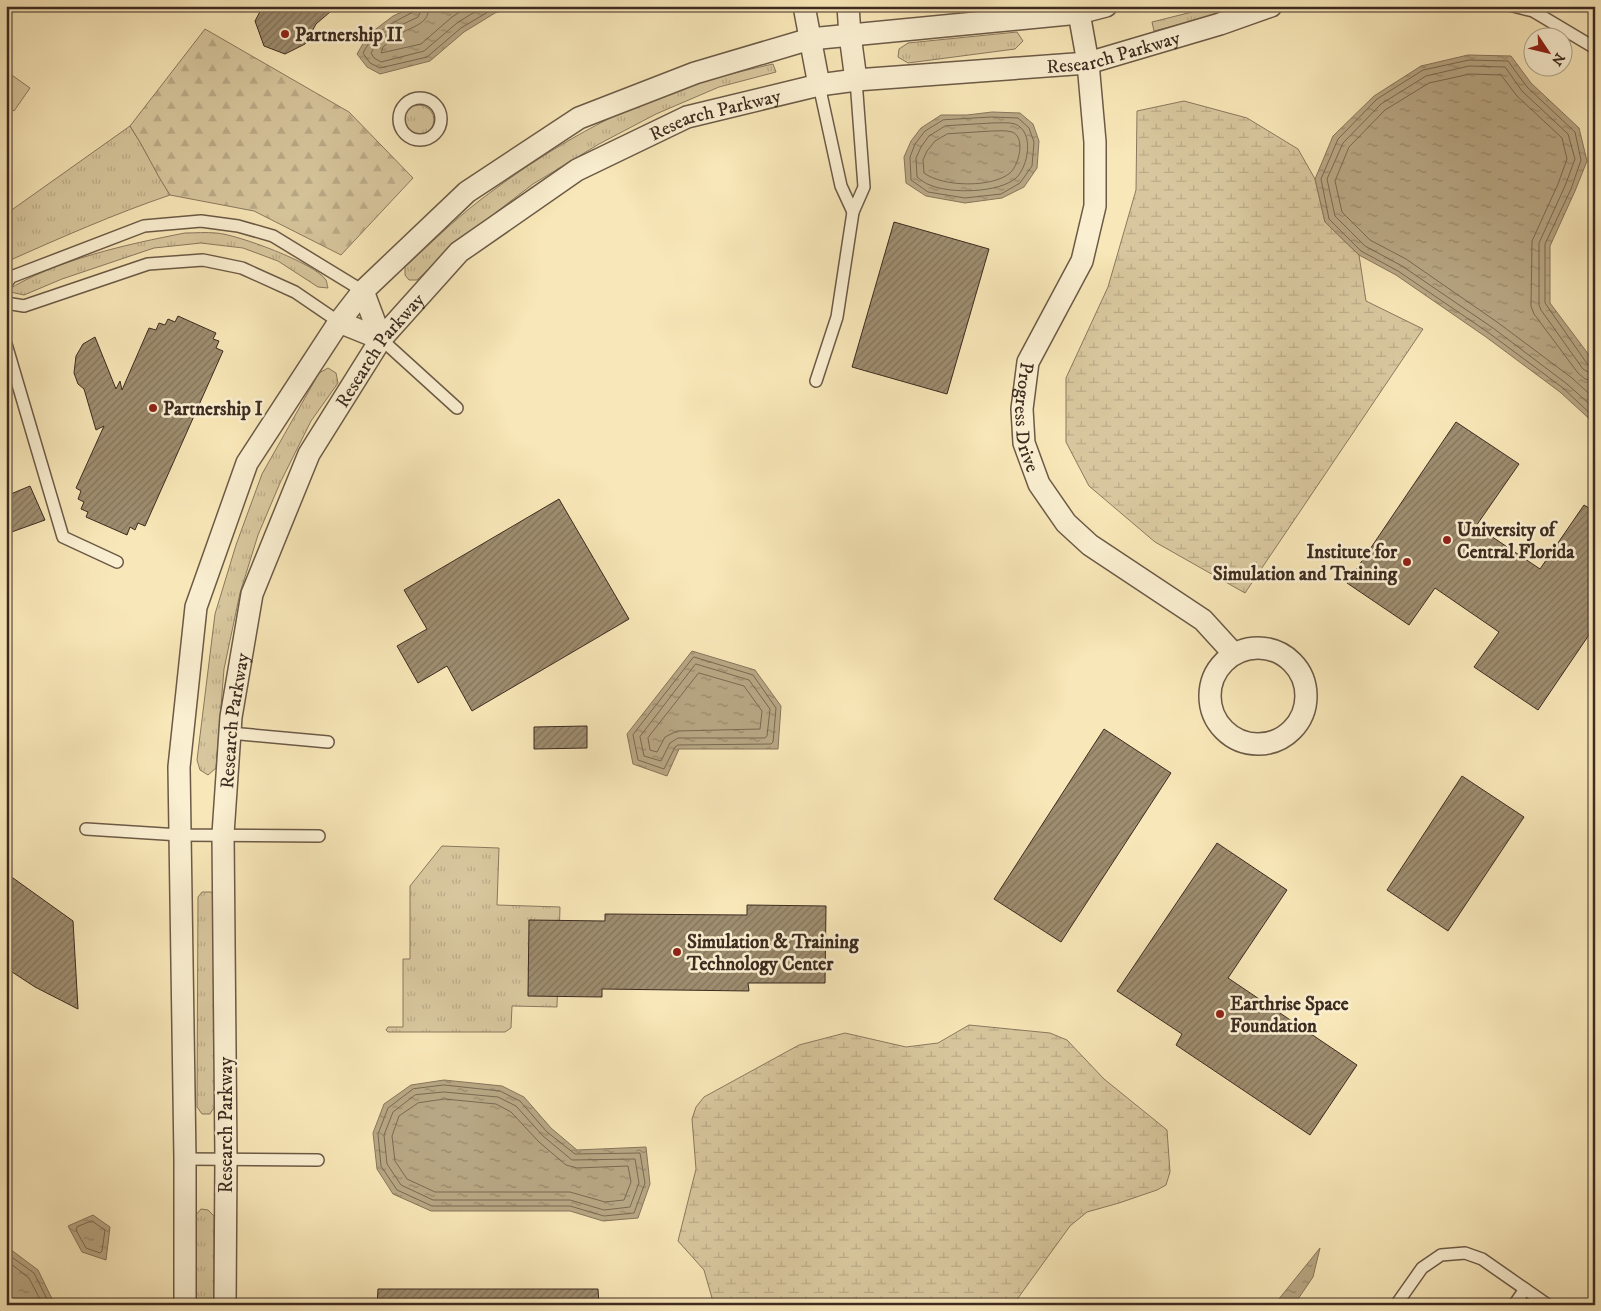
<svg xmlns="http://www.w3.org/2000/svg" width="1601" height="1311" viewBox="0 0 1601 1311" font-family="'IM FELL DW Pica',serif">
<defs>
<pattern id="grass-tufts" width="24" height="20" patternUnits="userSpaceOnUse" patternTransform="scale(1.25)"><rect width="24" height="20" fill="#d8c79e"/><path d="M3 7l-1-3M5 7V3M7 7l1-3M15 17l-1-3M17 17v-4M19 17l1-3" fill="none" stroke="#baab88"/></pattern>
<pattern id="forest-firs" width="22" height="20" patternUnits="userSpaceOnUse" patternTransform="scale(1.25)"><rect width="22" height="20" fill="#d8c79e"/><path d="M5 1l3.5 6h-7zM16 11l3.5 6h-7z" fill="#baab88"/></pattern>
<pattern id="wetland-marsh" width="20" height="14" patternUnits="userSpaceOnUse" patternTransform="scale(1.25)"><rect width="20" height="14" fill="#d8c79e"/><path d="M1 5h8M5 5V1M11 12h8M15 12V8" fill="none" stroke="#baab88"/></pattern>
<pattern id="water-ripples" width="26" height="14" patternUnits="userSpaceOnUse" patternTransform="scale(1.25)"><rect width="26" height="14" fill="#b8a784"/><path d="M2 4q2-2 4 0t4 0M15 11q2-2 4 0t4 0" fill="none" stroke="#97886c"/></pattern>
<pattern id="building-hatch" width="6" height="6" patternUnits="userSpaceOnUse" patternTransform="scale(1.25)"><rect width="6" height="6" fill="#9e8d6f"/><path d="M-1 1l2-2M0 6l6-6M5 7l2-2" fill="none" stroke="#82735b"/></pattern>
</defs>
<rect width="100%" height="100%" fill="#f8e7b8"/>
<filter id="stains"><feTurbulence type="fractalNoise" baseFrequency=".004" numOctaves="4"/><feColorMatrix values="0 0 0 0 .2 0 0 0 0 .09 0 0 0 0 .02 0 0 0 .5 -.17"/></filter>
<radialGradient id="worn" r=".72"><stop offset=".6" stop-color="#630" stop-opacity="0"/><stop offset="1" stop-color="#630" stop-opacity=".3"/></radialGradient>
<g fill="url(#grass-tufts)" stroke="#8a795f">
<path d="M1216 6H1250L1154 31 1152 22Z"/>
<path d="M1017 32 1023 41 1015 49 908 63 898 57 899 49 908 43Z"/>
<path d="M773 64 776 72 719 87 656 114 599 144 533 184 461 239 417 280H409L405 275V267C429 245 453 221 479 201 531 161 591 124 652 99 691 83 733 73 773 64Z"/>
<circle cx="419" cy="120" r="15"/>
<path d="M130 126C145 148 155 172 170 195 114 214 60 238 6 262V214Z"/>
<path d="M185 233C195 233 206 232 216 233 236 234 315 263 326 280 327 282 327 285 328 288L318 287 278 261 243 248 201 243 154 248 62 279 24 295 6 291C55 260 128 244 185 233Z"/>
<path d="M328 368 336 373 338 383 311 421 280 483 258 535 240 593 224 669 216 768 208 775 200 770 197 760 215 614 236 545 262 474 319 373Z"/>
<path d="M442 846 499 848 497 905 560 907 557 1007 512 1006 511 1028 505 1032H388L386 1030 388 1027H403V959H410V886Z"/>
<path d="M202 892H211L217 899 215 1106 210 1114H202L197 1107 198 897Z"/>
<path d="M201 1209 208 1210 214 1216V1305H195V1216Z"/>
</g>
<path fill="url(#forest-firs)" stroke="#8a795f" d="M205 29 349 112 413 178 341 255 254 211 170 195C155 173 145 148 130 126Z"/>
<g fill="url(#wetland-marsh)" stroke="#8a795f">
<path d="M1184 101 1247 118 1298 149 1315 179 1325 222 1359 255 1366 301 1423 329 1245 593 1155 542 1089 486 1066 442V378L1108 287 1136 190 1137 111Z"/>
<path d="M969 1025 1050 1033 1067 1040 1104 1079 1167 1130 1170 1172 1166 1185 1157 1190 1119 1203 1087 1212 1070 1226 1013 1305H714L704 1270 678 1241 696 1169 692 1119 696 1107 704 1097 799 1045 845 1033 906 1047 938 1043Z"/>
<path d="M1595 1111V1192C1588 1164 1588 1139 1595 1111Z"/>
</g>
<path fill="#d8c79e" stroke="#8a795f" d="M6 71 30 88 14 111 6 105Z"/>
<g fill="url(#water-ripples)" stroke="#87755c">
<path d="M415 6H514L495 13 464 32 430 61 380 74 367 67 357 54 368 35 393 16Z"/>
<path d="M1468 55 1511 56 1531 83 1579 128 1587 161 1575 191 1550 246V303L1595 363V424L1560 392 1486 337 1396 275 1359 255 1325 222 1315 179 1333 136 1374 96 1421 66Z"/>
<path d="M992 112 1020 113 1033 124 1039 141 1037 168 1024 187 1002 198 965 203 926 196 906 183 904 157 911 141 921 128 941 115H967Z"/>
<path d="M692 651 755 670 781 706 778 749H679L667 776 633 764 627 734Z"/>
<path d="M444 1080 502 1086 524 1097 551 1128 577 1150 646 1147 650 1184 638 1218 603 1221 570 1211H431L393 1194 377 1169 373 1133 384 1104 411 1085Z"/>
<path d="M93 1215 110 1227 106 1260 82 1252 68 1226Z"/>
<path d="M6 1246 38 1270 55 1305H6Z"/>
<path d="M1320 1248 1313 1277 1294 1305H1274Z"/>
</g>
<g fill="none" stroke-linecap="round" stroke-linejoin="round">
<g stroke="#7a6952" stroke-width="1">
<path d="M415 6 413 12C391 24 375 30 363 53L370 63 380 68 427 57 461 28 498 6"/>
<path d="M422 6 421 11 418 17 399 26 377 42 371 53 374 58 381 62 424 51 457 23 484 6"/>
<path d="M429 6C429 24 415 25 402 33 395 37 389 42 383 47L381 53 421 44 452 17 469 6"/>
<path d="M992 117 1018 118 1029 128 1034 142 1032 166 1020 183 1001 194 965 198 928 192 911 180 910 157 915 144 925 131 943 120Z"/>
<path d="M992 123C999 123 1009 122 1015 124 1035 132 1028 167 1016 178 999 193 950 194 930 185 926 184 921 180 917 177L916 158 921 147 929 136 945 126Z"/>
<path d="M992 131C998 131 1006 130 1012 132 1026 137 1019 165 1010 173 992 188 943 187 924 173L923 160 927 151 935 141 947 134Z"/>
<path d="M1595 367 1588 365 1545 303V244L1571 189 1581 160 1575 132 1527 87 1508 61 1469 60 1423 70 1377 99 1338 139 1321 179 1329 219 1361 251 1398 271 1489 333 1563 388 1595 418"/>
<path d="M1595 373 1588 372 1583 369 1541 310 1539 305V243L1565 186 1575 159 1568 134 1522 91 1505 67 1469 66 1426 76 1381 104 1343 143 1327 179 1335 216 1365 246 1402 266 1493 328 1567 384 1595 409"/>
<path d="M1595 381 1585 379 1578 373 1534 314 1531 306 1532 241 1558 184 1567 159 1562 138 1517 96 1501 75 1470 74 1429 83 1385 110 1349 147 1335 181 1342 212 1370 240 1406 259 1497 322 1572 378 1595 399"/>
<path d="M694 657 753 675 776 708 773 742 771 744 678 745 675 747 664 769 638 760 633 735Z"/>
<path d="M696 664 749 680 770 709 767 736 765 738H678L670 743 661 761 644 756 640 737Z"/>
<path d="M699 673 744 686 762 711 760 729 677 731 665 737 657 752 650 750 648 738Z"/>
<path d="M444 1085 500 1091 520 1101 547 1132 575 1154 640 1153 645 1183 634 1213 604 1216 570 1206H432L397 1190 381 1166 378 1134 388 1108 413 1089Z"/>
<path d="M444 1092 498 1097 516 1106 543 1136 572 1160 635 1159 639 1183 630 1207 604 1210 570 1200H433L401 1185 387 1164 384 1135 393 1112 415 1095Z"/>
<path d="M445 1099 496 1104 511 1112 539 1142 566 1165 577 1168 628 1166 631 1182 624 1200 605 1202 570 1192H435L407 1179 395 1161 392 1136 399 1116 418 1103Z"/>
<path d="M92 1221 105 1230 102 1251 100 1253 86 1248 76 1230 77 1227Z"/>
<path d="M6 1253 34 1273 50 1305"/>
<path d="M6 1260 29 1278 43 1305"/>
</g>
</g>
<g fill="url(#building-hatch)" stroke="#3d2b20">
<path d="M263 6H337L316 24 305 44 285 54 264 46 255 21Z"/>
<path d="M894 222 989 249 947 394 852 367Z"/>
<path d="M178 316 216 333 213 339 219 341 216 348 223 351 145 526 138 523 135 530 130 527 127 535 86 517 88 512 81 509 84 502 78 499 81 491 76 488 104 426 96 430 84 389 78 384 74 373 76 356 83 344 95 337 116 389 120 381 122 390 149 328 156 330 159 323 165 325 168 319 175 322Z"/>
<path d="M1456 422 1519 464 1476 526 1540 569 1584 505 1595 512V626L1538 710 1474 667 1499 632 1435 588 1409 625 1347 583Z"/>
<path d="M30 486 45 520 6 534V496Z"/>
<path d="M559 499 629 619 472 711 447 666 418 683 397 646 427 629 404 590Z"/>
<path d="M587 726V748L534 749V727Z"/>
<path d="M1104 729 1171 773 1061 942 994 899Z"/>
<path d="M1462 776 1524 817 1448 931 1387 890Z"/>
<path d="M1217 843 1287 890 1228 978 1357 1065 1310 1135 1176 1045 1182 1034 1117 991Z"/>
<path d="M6 873 73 921 78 1009 35 987 6 968Z"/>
<path d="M747 905 826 906 825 983H748L749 991 602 989V997L528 996 529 920 605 921V914L747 915Z"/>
<path d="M378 1289H598L599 1305H377Z"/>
</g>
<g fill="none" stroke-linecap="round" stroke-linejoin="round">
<defs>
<g id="lane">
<path d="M1513 6 1533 11 1595 48"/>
<path d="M819 85 841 186 853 212"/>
<circle cx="420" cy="119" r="21"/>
<path d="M6 284 11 277 144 226 201 221 238 226 273 236 363 291"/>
<path d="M6 303 24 306 148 264 203 260 242 268 295 292 339 322"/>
<path d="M381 339 457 408"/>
<path d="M6 344 63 537 117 562"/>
<path d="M816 381 837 317 853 212 864 187 856 80"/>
<path d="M230 733 328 742"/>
<path d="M86 829 180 835 319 836"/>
<path d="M185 1159 318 1160"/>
<path d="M1396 1305 1422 1268 1441 1255 1465 1253 1482 1259 1548 1305"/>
<path d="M1514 1305 1525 1289"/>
</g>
<g id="street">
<path d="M804 6 819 85"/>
<path d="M848 6 850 35 856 80"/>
<path id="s1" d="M1079 13 1088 63 1095 142V206L1082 261 1028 362 1022 409 1024 443 1039 484 1066 523 1090 545 1203 620 1234 654"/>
<path d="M363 291 381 339"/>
<path d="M339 322 381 339"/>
<circle cx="1258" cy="696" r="48"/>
<path d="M185 1305V1159L179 767 196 607 247 463 339 322 363 291 467 192 579 118 695 73 810 39 1079 13 1106 6"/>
<path id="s2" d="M225 1305 226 1159 223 834 231 717 252 594 309 454 381 339 459 252 577 170 687 117 819 85 856 80 1088 63 1220 24 1271 6"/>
</g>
</defs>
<use href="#lane" stroke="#6c5a46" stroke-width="14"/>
<use href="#street" stroke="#6c5a46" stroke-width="24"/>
<use href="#lane" stroke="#faefd1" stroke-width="11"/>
<use href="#street" stroke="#faefd1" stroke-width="21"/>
</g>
<g fill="#8f2418" stroke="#faefd1" stroke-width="2">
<circle cx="285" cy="34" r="5"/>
<circle cx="153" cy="408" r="5"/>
<circle cx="1447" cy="540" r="5"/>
<circle cx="1407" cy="562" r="5"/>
<circle cx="677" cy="952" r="5"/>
<circle cx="1220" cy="1014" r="5"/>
</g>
<g text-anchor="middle" stroke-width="5" stroke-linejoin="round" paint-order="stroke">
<g font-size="19" font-weight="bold" fill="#3d2b20" stroke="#faefd1" text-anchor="start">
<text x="295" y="41">Partnership II</text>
<text x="163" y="415">Partnership I</text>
<text x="1457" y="536">University of<tspan x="1457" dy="22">Central Florida</tspan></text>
<text x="1397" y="558" text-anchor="end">Institute for<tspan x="1397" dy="22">Simulation and Training</tspan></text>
<text x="687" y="948">Simulation &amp; Training<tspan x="687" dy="22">Technology Center</tspan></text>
<text x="1230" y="1010">Earthrise Space<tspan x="1230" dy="22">Foundation</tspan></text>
</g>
<g font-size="19" fill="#3d2b20" stroke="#faefd1">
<text dy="7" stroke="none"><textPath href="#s2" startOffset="1815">Research Parkway</textPath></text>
<text dy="7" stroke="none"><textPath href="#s2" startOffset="1410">Research Parkway</textPath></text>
<text dy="7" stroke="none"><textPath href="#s2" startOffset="990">Research Parkway</textPath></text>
<text dy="7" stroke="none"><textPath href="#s1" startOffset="421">Progress Drive</textPath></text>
<text dy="7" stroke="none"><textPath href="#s2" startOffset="585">Research Parkway</textPath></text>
<text transform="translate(225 1125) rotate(-90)" y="7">Research Parkway</text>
</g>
</g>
<rect width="1601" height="1311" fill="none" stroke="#f8e7b8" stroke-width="25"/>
<rect x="8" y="8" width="1586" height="1296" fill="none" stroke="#3d2b20" stroke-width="2.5"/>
<rect x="12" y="12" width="1576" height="1286" fill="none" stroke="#3d2b20"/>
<g transform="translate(1548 52) rotate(125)"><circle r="24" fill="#faefd1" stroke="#aea18a"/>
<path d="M0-4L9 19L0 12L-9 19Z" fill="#8f2418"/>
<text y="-8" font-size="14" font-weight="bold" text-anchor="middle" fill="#3d2b20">N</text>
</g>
<rect width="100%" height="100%" filter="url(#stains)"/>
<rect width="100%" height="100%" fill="url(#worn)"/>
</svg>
